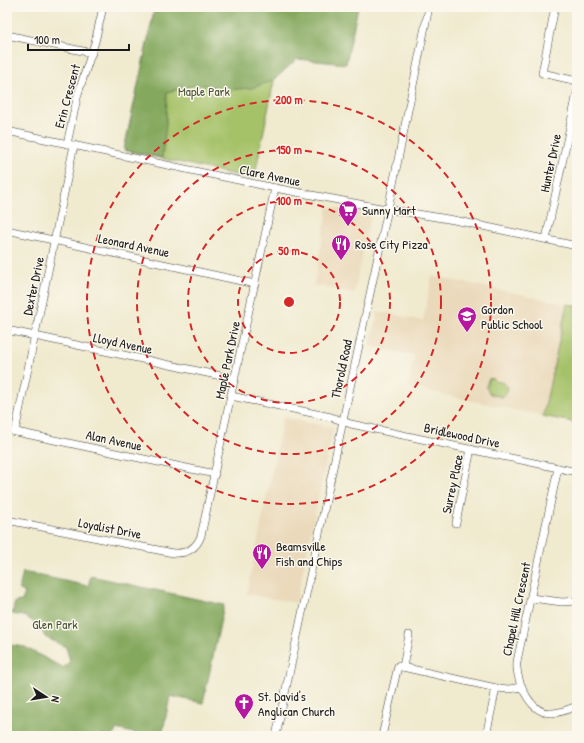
<svg xmlns="http://www.w3.org/2000/svg" width="584" height="743" viewBox="0 0 584 743" font-family="'Patrick Hand',sans-serif">
<rect width="100%" height="100%" fill="#fbf7ec"/>
<filter id="ink" filterUnits="userSpaceOnUse"><feTurbulence type="fractalNoise" baseFrequency=".025" numOctaves="2"/><feDisplacementMap in="SourceGraphic" scale="8" xChannelSelector="R" yChannelSelector="G"/><feConvolveMatrix kernelMatrix="1 2 1 2 8 2 1 2 1" color-interpolation-filters="sRGB"/></filter>
<filter id="wash" filterUnits="userSpaceOnUse"><feTurbulence type="fractalNoise" baseFrequency=".012" numOctaves="4" result="noise"/><feDisplacementMap in="SourceGraphic" scale="16" xChannelSelector="R" yChannelSelector="G"/><feGaussianBlur stdDeviation="0.9" result="paint"/><feColorMatrix in="noise" values="0 0 0 0 0 0 0 0 0 0 0 0 0 0 0 0 0 1.4 0 .05"/><feComposite in="paint" operator="in"/></filter>
<g filter="url(#wash)">
<rect width="100%" height="100%" fill="#f0eacf"/>
<g fill="#ead9ba">
<path d="M328 207 371 214 354 293 314 285Z"/>
<path d="M432 276 567 304 543 416 408 387 414 355 370 346 378 311 423 321Z"/>
<path d="M283 417 333 428 296 603 247 594Z"/>
</g>
<g fill="#a6c269" stroke="#616f42">
<path d="M155 7H289L254 179 124 150Z"/>
<path d="M567 304 577 306V423L543 416Z"/>
<path d="M490 378 494 379 495 381 504 383 508 387 506 394 502 397 490 394 486 387 488 380Z"/>
</g>
<g fill="#84a85d" stroke="#50623c">
<path d="M155 7H358L346 64 297 59 274 80 252 88 226 90 198 84 167 92 166 124 162 158 124 150Z"/>
<path d="M23 572 88 586 91 576 224 605 203 703 170 696 162 736H146L116 729 114 736 7 735V649L11 645 25 647 63 668 70 661 66 647 45 637 40 626 24 616 12 614 15 602 22 601 25 593 19 589Z"/>
</g>
</g>
<g filter="url(#ink)">
<g fill="none" stroke-linecap="round" stroke-linejoin="round">
<defs>
<g id="minor">
<path d="M555 7 542 73 577 81"/>
<path d="M7 35 92 53"/>
<path d="M7 131 275 188 375 207 454 220 577 246"/>
<path d="M67 144 78 94 95 42 103 7"/>
<path d="M7 230 255 284"/>
<path d="M546 239 577 93"/>
<path d="M7 330 235 379"/>
<path d="M231 396 331 417 351 424 577 472"/>
<path d="M7 430 215 474"/>
<path d="M15 432 74 145"/>
<path d="M558 468 519 652C518 657 516 663 517 668 518 684 531 713 550 713 559 714 568 709 577 706"/>
<path d="M7 520 173 553C186 554 196 549 201 536L275 188"/>
<path d="M456 523 471 449"/>
<path d="M531 598 562 602 577 601"/>
<path d="M403 667 409 635"/>
<path d="M276 736 388 209 429 7"/>
<path d="M382 736 398 666 496 688 509 689 522 687"/>
<path d="M486 736 496 688"/>
</g>
</defs>
<use href="#minor" stroke="#3c3b37" stroke-width="8"/>
<use href="#minor" stroke="#fff" stroke-width="7"/>
</g>
</g>
<g fill="none" stroke="#d62828" stroke-width="2" stroke-dasharray="7 5">
<circle cx="289" cy="302" r="51"/>
<circle cx="289" cy="302" r="101"/>
<circle cx="289" cy="302" r="152"/>
<circle cx="289" cy="302" r="202"/>
</g>
<defs>
<symbol id="supermarket-pin" viewBox="-11 -11 22 30"><path d="M0 17L-7.5 6A9.5 9.5 0 1 1 7.5 6Z" fill="#b5179e" stroke="#fbf7ec"/><path d="M-6-5.5h2.5l.6 2H6L4.5 2H-2.5L-4.4-4H-6ZM-1.5 3.2a1.3 1.3 0 1 0 .1 0ZM3 3.2a1.3 1.3 0 1 0 .1 0Z" fill="#fff"/></symbol>
<symbol id="restaurant-pin" viewBox="-11 -11 22 30"><path d="M0 17L-7.5 6A9.5 9.5 0 1 1 7.5 6Z" fill="#b5179e" stroke="#fbf7ec"/><path d="M-5-6h1v4h1v-4h1v4h1v-4h1v5L-1.5 .5V6h-2V.5L-5-1ZM5-6V6H3V1.5H1.5Q1.5-4 5-6Z" fill="#fff"/></symbol>
<symbol id="school-pin" viewBox="-11 -11 22 30"><path d="M0 17L-7.5 6A9.5 9.5 0 1 1 7.5 6Z" fill="#b5179e" stroke="#fbf7ec"/><path d="M0-5L7-2L0 1L-7-2ZM-4 1L0 2.5L4 1V4Q0 6-4 4Z" fill="#fff"/></symbol>
<symbol id="church-pin" viewBox="-11 -11 22 30"><path d="M0 17L-7.5 6A9.5 9.5 0 1 1 7.5 6Z" fill="#b5179e" stroke="#fbf7ec"/><path d="M-1.2-6h2.4v3.5h3.3v2.4h-3.3V6h-2.4V-.1h-3.3v-2.4h3.3Z" fill="#fff"/></symbol>
</defs>
<g fill-rule="evenodd">
<use href="#supermarket-pin" x="337" y="199" width="22" height="30"/>
<use href="#restaurant-pin" x="330" y="233" width="22" height="30"/>
<use href="#school-pin" x="456" y="305" width="22" height="30"/>
<use href="#restaurant-pin" x="251" y="542" width="22" height="30"/>
<use href="#church-pin" x="233" y="692" width="22" height="30"/>
</g>
<g text-anchor="middle" stroke-width="3" stroke-linejoin="round" paint-order="stroke">
<g font-size="13" fill="#4c5637" stroke="#fbf7ec">
<text x="204" y="96">Maple Park</text>
<text x="55" y="629">Glen Park</text>
</g>
<g font-size="13" fill="#1c1c1c" stroke="#fbf7ec">
<text transform="translate(67 96) rotate(-75)" y="5">Erin Crescent</text>
<text transform="translate(550 163) rotate(-78)" y="5">Hunter Drive</text>
<text transform="translate(270 175) rotate(12)" y="5">Clare Avenue</text>
<text transform="translate(134 245) rotate(12)" y="5">Leonard Avenue</text>
<text transform="translate(33 286) rotate(-78)" y="5">Dexter Drive</text>
<text transform="translate(123 343) rotate(12)" y="5">Lloyd Avenue</text>
<text transform="translate(227 360) rotate(-78)" y="5">Maple Park Drive</text>
<text transform="translate(341 369) rotate(-78)" y="5">Thorold Road</text>
<text transform="translate(462 435) rotate(12)" y="5">Bridlewood Drive</text>
<text transform="translate(114 440) rotate(12)" y="5">Alan Avenue</text>
<text transform="translate(452 484) rotate(-78)" y="5">Surrey Place</text>
<text transform="translate(110 528) rotate(11)" y="5">Loyalist Drive</text>
<text transform="translate(516 609) rotate(-78)" y="5">Chapel Hill Crescent</text>
</g>
<g font-size="13" fill="#1c1c1c" stroke="#fbf7ec" text-anchor="start">
<text x="362" y="215">Sunny Mart</text>
<text x="355" y="249">Rose City Pizza</text>
<text x="481" y="314">Gordon<tspan x="481" dy="15">Public School</tspan></text>
<text x="276" y="551">Beamsville<tspan x="276" dy="15">Fish and Chips</tspan></text>
<text x="258" y="701">St. David's<tspan x="258" dy="15">Anglican Church</tspan></text>
</g>
</g>
<circle cx="289" cy="302" r="6" fill="#d62828" stroke="#fbf7ec" stroke-width="2"/>
<g font-size="12" text-anchor="middle" font-weight="bold" fill="#d62828" stroke="#fbf7ec" stroke-width="3" stroke-linejoin="round" paint-order="stroke">
<text x="289" y="104">200 m</text>
<text x="289" y="154">150 m</text>
<text x="289" y="205">100 m</text>
<text x="289" y="255">50 m</text>
</g>
<rect width="584" height="743" fill="none" stroke="#fbf7ec" stroke-width="24"/>
<g transform="translate(46 697) rotate(102)" stroke="#fbf7ec" stroke-width="3" paint-order="stroke">
<path d="M0-3L7 15L0 10L-7 15Z" fill="#1c1c1c"/>
<text y="-6" font-size="11" font-weight="bold" text-anchor="middle" fill="#1c1c1c">N</text>
</g>
<path d="M28 44v6h101v-6" fill="none" stroke="#1c1c1c" stroke-width="2"/>
<text x="34" y="44" font-size="12" fill="#1c1c1c" stroke="#fbf7ec" stroke-width="3" paint-order="stroke">100 m</text>
</svg>
